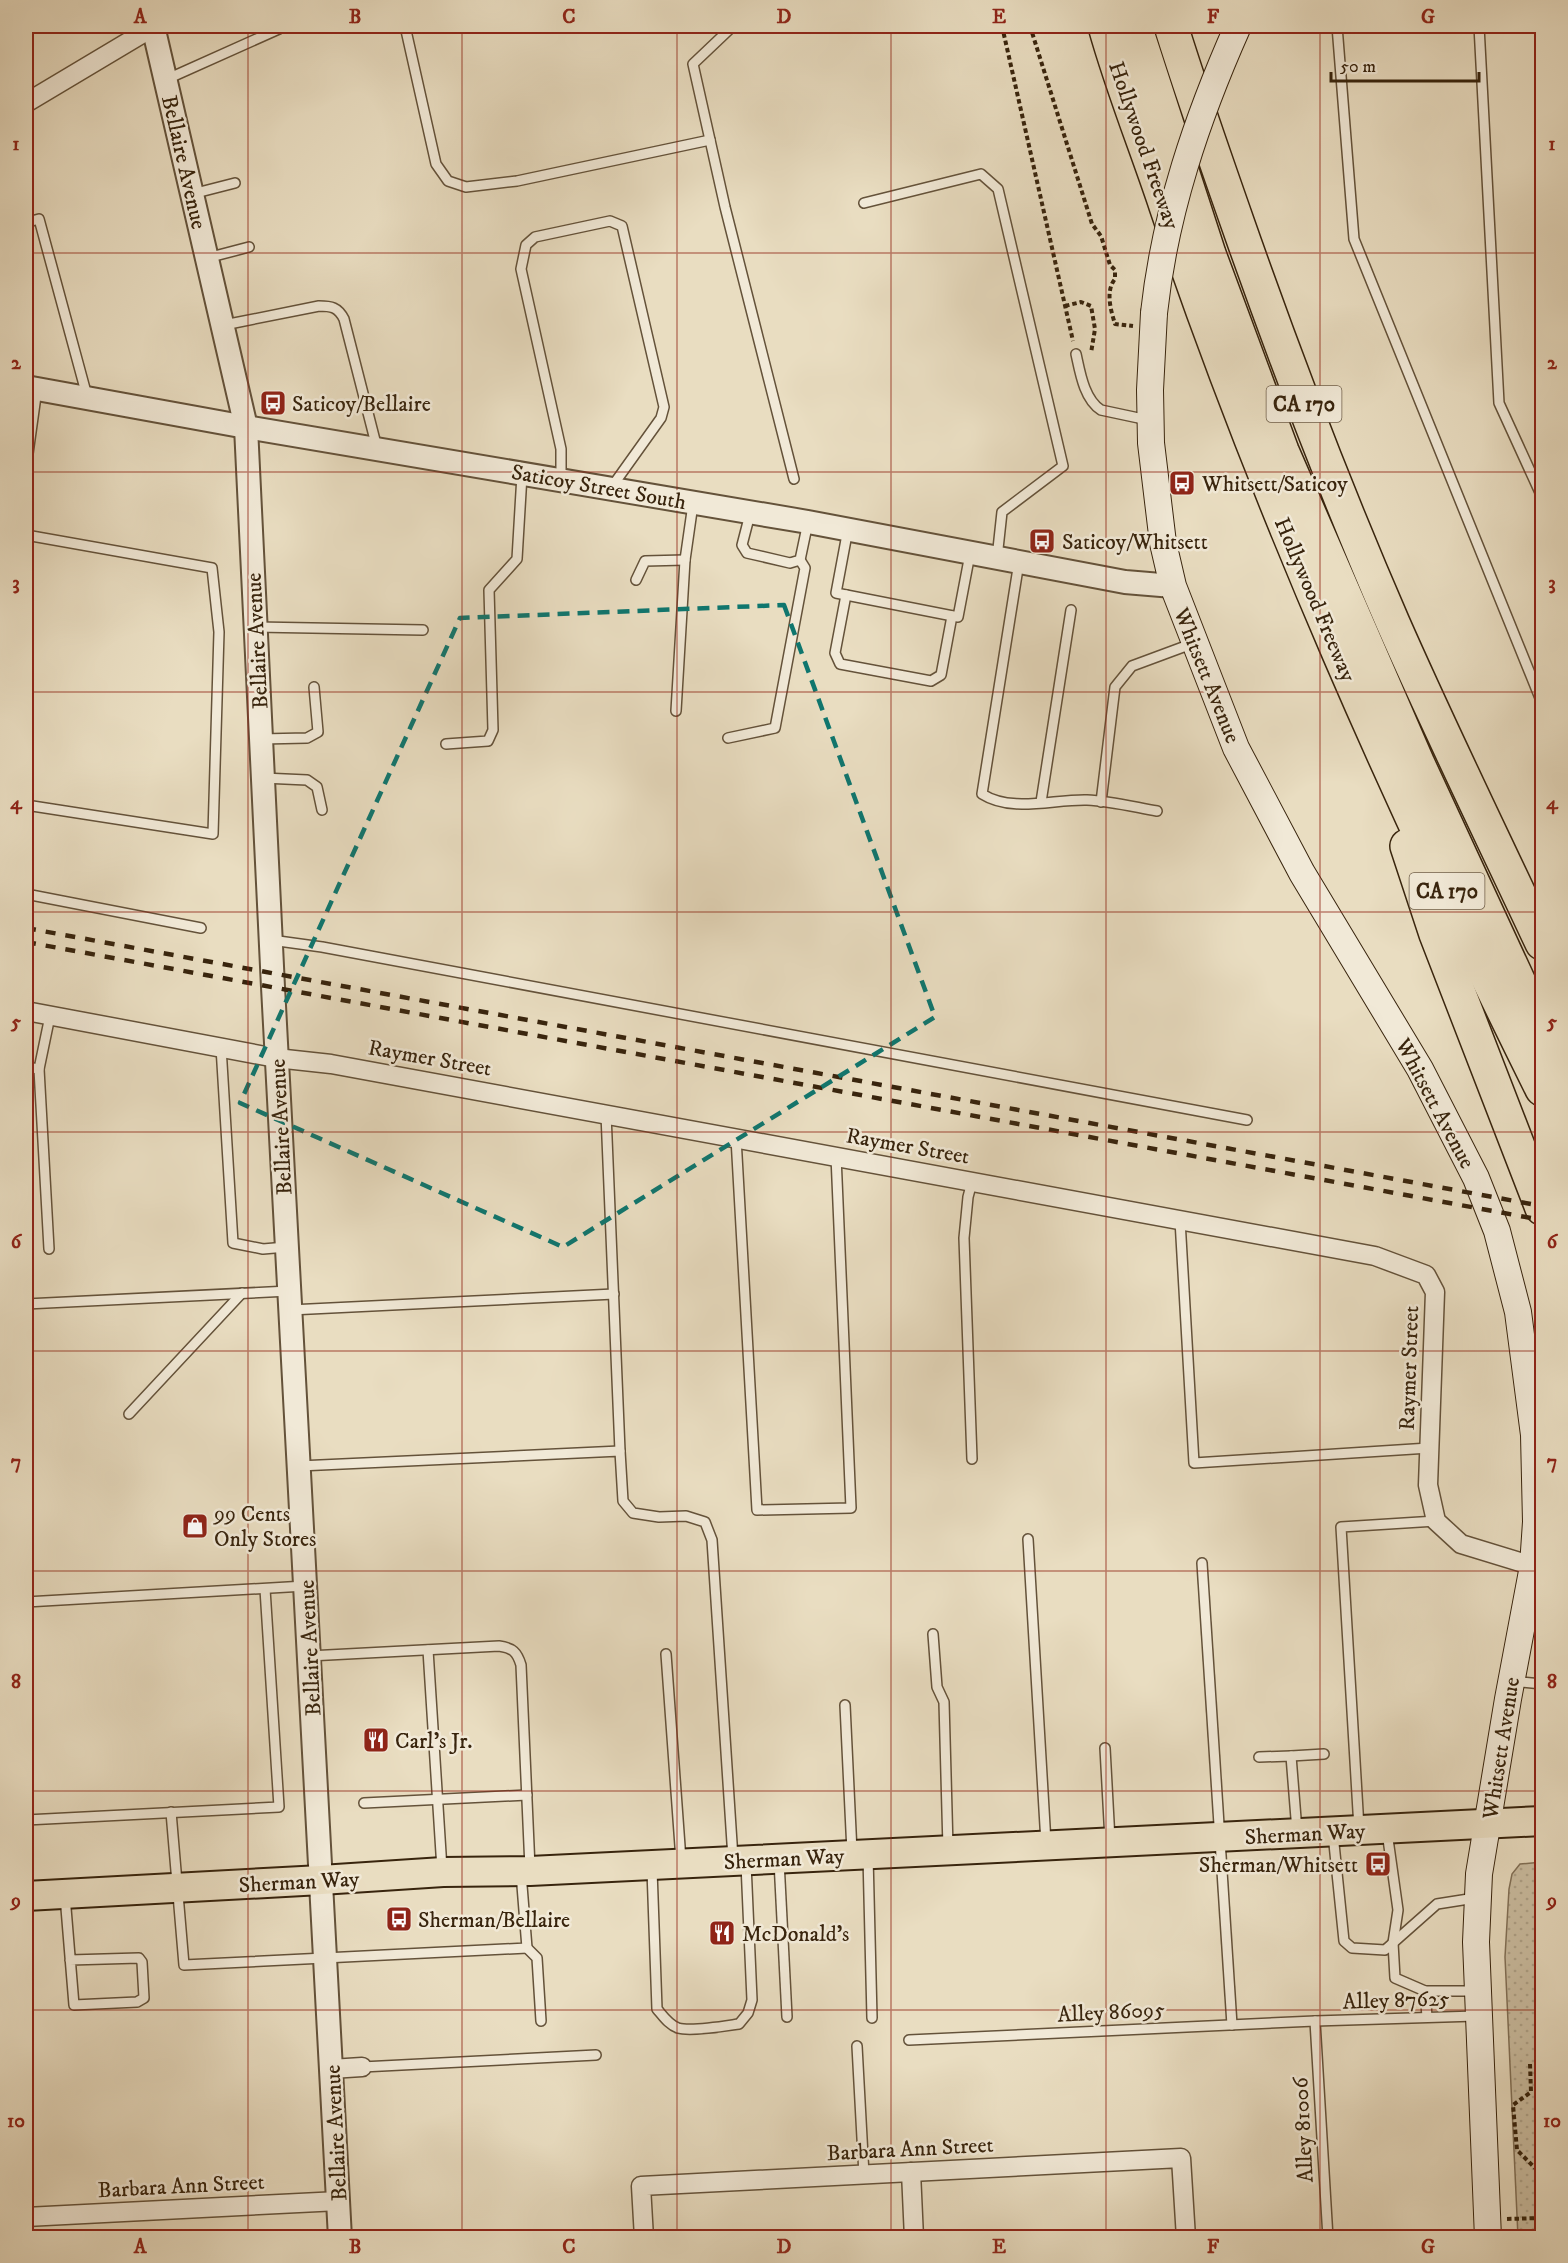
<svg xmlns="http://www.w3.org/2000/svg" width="1568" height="2263" viewBox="0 0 1568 2263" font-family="'IM FELL DW Pica',serif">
<defs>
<pattern id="park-dots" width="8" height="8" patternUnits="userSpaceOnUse" patternTransform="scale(1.5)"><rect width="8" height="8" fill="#cbbea2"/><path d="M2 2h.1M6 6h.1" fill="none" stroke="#afa38a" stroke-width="1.8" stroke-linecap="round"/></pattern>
</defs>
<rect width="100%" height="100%" fill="#e9ddc1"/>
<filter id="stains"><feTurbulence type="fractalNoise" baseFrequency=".00333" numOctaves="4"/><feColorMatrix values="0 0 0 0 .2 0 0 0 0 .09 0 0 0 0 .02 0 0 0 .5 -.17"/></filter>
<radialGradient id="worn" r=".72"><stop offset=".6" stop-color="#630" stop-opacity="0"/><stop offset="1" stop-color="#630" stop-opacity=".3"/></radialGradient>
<path fill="url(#park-dots)" stroke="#827158" stroke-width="1.5" d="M1542 1862V2237H1518L1505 1957 1509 1889 1512 1874 1520 1864Z"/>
<path fill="#cbbea2" stroke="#827158" stroke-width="1.5" d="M1537 1877H1542V2145Z"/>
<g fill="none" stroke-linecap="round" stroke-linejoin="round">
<defs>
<g id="service">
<path d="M405 26 436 164 448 181 466 187 517 181 710 140"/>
<path d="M733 26 693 64 725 207 794 479"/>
<path d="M1337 26 1354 239 1542 703"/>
<path d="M1479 26 1499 403 1542 497"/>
<path d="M165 80 279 29"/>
<path d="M192 194 235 183"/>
<path d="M864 203 981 174 998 189 1063 466 1002 512 997 558"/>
<path d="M26 213 28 222 39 219 87 396"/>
<path d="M207 258 249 247"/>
<path d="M224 325 319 306C331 306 338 307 344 319L377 448"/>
<path d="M1076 354C1080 372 1084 399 1101 410L1148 420"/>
<path d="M26 468 37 389"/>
<path d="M561 479V449L521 269 526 245 535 237 610 221 622 226 664 407 661 418 611 488"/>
<path d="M750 514 742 545 747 553 790 563 800 560 808 522"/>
<path d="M848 529 836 593 958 617 970 554"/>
<path d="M26 535 212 568 219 632 213 834 26 805"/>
<path d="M1019 562 982 794C1012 813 1053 799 1087 800 1110 801 1134 807 1157 811"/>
<path d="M636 580 645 561 685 560"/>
<path d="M846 595 835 653 840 664 931 681 941 675 952 616"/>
<path d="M256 627 423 630"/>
<path d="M676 711 685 560 693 504"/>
<path d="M728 738 775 728 805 568 800 560"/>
<path d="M261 739 307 738 318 732 314 687"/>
<path d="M446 744 488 741 493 730 489 590 517 559 522 475"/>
<path d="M263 778 307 780 317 787 322 810"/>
<path d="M1041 802 1071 610"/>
<path d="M1101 802 1115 687 1132 666 1194 643"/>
<path d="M26 894 201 928"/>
<path d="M271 940 322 947 1247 1120"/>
<path d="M221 1047 233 1243 263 1249 286 1247"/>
<path d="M26 1067 39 1069"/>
<path d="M606 1114 620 1451"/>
<path d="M736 1138 757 1510 851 1508 836 1156"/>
<path d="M1180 1220 1194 1463 1429 1448"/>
<path d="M49 1249 39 1069 50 1016"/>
<path d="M26 1304 289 1291"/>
<path d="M290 1310 614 1294"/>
<path d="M129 1414 242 1293"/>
<path d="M972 1459 964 1238 968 1197 972 1182"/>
<path d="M299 1466 620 1451 623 1501 633 1513 659 1517 686 1516 705 1522 712 1540 733 1858"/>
<path d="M1028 1539 1046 1843"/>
<path d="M1202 1563 1232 2025"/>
<path d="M26 1602 305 1586"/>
<path d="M933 1634 937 1687 944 1702 948 1848"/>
<path d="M428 1650 442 1869"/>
<path d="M666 1654 681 1860"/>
<path d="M309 1656 499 1646C513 1648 517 1652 521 1665L530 1868"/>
<path d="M1512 1681 1542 1684"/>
<path d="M845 1705 852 1852"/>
<path d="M1105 1748 1110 1840"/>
<path d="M1291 1756 1324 1754"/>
<path d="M1259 1757 1291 1756 1297 1831"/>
<path d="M364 1803 527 1795"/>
<path d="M171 1812 184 1965 527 1948 521 1873"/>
<path d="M26 1820 279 1807 265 1589"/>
<path d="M1359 1828 1341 1527 1436 1521"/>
<path d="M1387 1832 1398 1910 1393 1943 1395 1978 1425 1991H1476"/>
<path d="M1333 1834 1344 1941 1352 1948 1385 1950 1437 1904 1475 1898"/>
<path d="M868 1856 872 2018"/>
<path d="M779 1861 787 2017"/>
<path d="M652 1870 657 2009C663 2016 669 2025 678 2028 691 2032 725 2026 739 2024L748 2013 752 2000 746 1864"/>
<path d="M65 1896 74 2005 137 2002 144 1998 142 1962 139 1958 70 1960"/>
<path d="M527 1948 537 1958 541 2021"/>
<path d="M1425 1991 1427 2017"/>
<path d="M1315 2021 1328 2238"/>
<path d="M909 2040 1315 2021 1476 2016"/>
<path d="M857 2046 864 2175"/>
<path d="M362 2067 596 2055"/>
</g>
<g id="minor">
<path d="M26 103 155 26"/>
<path d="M26 1011 276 1058 331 1064 1375 1256 1426 1275 1435 1292 1428 1485 1436 1521 1461 1544 1533 1566"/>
<path d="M331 2069 362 2067"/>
<path d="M911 2172 914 2238"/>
<path d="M26 2217 339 2201"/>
<path d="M644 2238 641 2186 1181 2158 1186 2238"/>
</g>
<g id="tertiary">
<path d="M153 26 246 427 273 987 340 2238"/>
<path d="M26 387 246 427 808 522 1125 582 1173 586"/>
</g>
<path id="secondary" d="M1154 313 1150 390 1151 443 1163 543 1173 586 1236 748 1302 873 1420 1069 1476 1178 1497 1231 1518 1312 1534 1435 1536 1522 1533 1566 1508 1699 1479 1874 1476 1942 1488 2238"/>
<path id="primary" d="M26 1896 321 1880 443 1872 530 1871 1542 1821"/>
<g id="motorway">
<path d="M1105 26C1122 87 1146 146 1166 206 1269 510 1400 803 1542 1089"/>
<path d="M1135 26 1209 254 1282 451 1418 764 1542 1032"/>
<path d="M1171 26C1194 100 1220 173 1246 247 1291 374 1339 499 1393 623 1440 730 1492 836 1542 943"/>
<path d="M1407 846 1436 934 1542 1208"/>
</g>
</defs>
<use href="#service" stroke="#64523a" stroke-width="12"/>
<use href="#minor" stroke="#64523a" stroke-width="21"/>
<use href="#tertiary" stroke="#64523a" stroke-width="26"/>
<use href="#secondary" stroke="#38240d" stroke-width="28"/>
<use href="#primary" stroke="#38240d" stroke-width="32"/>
<use href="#motorway" stroke="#38240d" stroke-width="36"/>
<g stroke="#38240d" stroke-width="4" stroke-dasharray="4.5 3" stroke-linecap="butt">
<path d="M1002 26 1073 341"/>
<path d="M1030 26 1092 224 1101 236 1110 265 1115 270V279C1105 291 1111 311 1115 324L1133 326"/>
<path d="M1065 306 1081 302 1091 306 1095 329 1091 353"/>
<path d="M1530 2064 1531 2092 1513 2105 1517 2150 1542 2175"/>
<path d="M1507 2219 1542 2218"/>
</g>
<use href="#service" stroke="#f1e9d7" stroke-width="9"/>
<use href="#minor" stroke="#f1e9d7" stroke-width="18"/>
<use href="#tertiary" stroke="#f1e9d7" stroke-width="22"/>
<use href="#secondary" stroke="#f1e9d7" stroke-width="26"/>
<use href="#primary" stroke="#e9ddc1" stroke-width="28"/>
<use href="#motorway" stroke="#e9ddc1" stroke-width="33"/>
<g stroke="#38240d" stroke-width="4.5" stroke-dasharray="10 10" stroke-linecap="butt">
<path d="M26 928 1542 1206"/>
<path d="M26 942 1542 1220"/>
</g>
<defs>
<path id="secondary-bridge" d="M1154 313C1165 212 1197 118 1238 26"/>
</defs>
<use href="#secondary-bridge" stroke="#38240d" stroke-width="28" stroke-linecap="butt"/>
<use href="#secondary-bridge" stroke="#f1e9d7" stroke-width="26"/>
</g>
<path fill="none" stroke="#0f766e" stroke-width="4.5" stroke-dasharray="12 8" stroke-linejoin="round" d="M784 605 935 1017 563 1247 240 1103 460 618Z"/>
<path fill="none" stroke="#8f2418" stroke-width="1.5" stroke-opacity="0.55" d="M248 26V2238M462 26V2238M677 26V2238M891 26V2238M1106 26V2238M1320 26V2238M26 253H1542M26 472H1542M26 692H1542M26 912H1542M26 1132H1542M26 1351H1542M26 1571H1542M26 1791H1542M26 2010H1542"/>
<defs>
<symbol id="bus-square" viewBox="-11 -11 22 22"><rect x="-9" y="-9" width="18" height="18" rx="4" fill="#8f2418" stroke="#f1e9d7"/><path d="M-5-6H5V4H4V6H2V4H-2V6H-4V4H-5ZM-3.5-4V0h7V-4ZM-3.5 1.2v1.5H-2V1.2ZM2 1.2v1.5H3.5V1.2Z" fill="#fff"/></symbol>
<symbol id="shop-square" viewBox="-11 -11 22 22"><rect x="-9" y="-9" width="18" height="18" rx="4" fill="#8f2418" stroke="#f1e9d7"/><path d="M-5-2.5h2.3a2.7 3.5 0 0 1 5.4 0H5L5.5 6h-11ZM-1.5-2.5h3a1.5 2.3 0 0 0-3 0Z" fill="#fff"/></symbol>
<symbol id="restaurant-square" viewBox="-11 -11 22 22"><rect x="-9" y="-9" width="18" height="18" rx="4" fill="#8f2418" stroke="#f1e9d7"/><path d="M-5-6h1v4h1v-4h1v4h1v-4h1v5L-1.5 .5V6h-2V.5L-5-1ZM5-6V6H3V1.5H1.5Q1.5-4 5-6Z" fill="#fff"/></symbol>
</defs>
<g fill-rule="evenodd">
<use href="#bus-square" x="258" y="388" width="30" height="30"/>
<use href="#bus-square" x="1167" y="468" width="30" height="30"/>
<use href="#bus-square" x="1027" y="526" width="30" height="30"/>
<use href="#shop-square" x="180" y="1511" width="30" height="30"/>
<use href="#restaurant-square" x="361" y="1725" width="30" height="30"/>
<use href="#bus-square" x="1363" y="1849" width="30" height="30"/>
<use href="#bus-square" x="384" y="1904" width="30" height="30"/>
<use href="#restaurant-square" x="707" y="1918" width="30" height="30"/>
</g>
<g text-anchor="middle" stroke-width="5" stroke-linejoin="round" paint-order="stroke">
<g fill="#f1e9d7" stroke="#705f4a" stroke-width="1.5">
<rect x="1266.5" y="386" width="75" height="36" rx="4.5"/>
<rect x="1409.5" y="873" width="75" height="36" rx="4.5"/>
</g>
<g font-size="21" font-weight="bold" fill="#38240d">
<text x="1304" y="411">CA 170</text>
<text x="1447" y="898">CA 170</text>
</g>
<g font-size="22" fill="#38240d" stroke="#f1e9d7">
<text transform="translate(1145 145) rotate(71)" y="8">Hollywood Freeway</text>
<text transform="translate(185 162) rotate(77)" y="8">Bellaire Avenue</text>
<text transform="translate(599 486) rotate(10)" y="8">Saticoy Street South</text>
<text transform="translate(1316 599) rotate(67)" y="8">Hollywood Freeway</text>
<text transform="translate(256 641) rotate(-93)" y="8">Bellaire Avenue</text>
<text transform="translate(1208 675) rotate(68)" y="8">Whitsett Avenue</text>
<text transform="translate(430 1057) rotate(10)" y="8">Raymer Street</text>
<text transform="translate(1436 1103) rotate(62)" y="8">Whitsett Avenue</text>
<text transform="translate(280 1127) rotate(-93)" y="8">Bellaire Avenue</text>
<text transform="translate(908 1145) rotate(10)" y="8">Raymer Street</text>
<text transform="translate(1408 1368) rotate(-88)" y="8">Raymer Street</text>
<text transform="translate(309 1648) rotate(-93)" y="8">Bellaire Avenue</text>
<text transform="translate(1500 1748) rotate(-81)" y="8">Whitsett Avenue</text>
<text transform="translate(1305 1833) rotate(-3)" y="8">Sherman Way</text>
<text transform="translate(784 1858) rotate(-3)" y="8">Sherman Way</text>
<text transform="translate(299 1881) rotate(-3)" y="8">Sherman Way</text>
<text transform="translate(1396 1999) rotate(-2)" y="8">Alley 87625</text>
<text transform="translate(1111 2011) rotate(-3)" y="8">Alley 86095</text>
<text transform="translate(1302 2130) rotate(-93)" y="8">Alley 81006</text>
<text transform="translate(335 2133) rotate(-93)" y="8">Bellaire Avenue</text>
<text transform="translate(910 2148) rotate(-3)" y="8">Barbara Ann Street</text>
<text transform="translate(181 2185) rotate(-3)" y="8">Barbara Ann Street</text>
</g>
<g font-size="22" fill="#38240d" stroke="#f1e9d7" text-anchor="start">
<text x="292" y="411">Saticoy/Bellaire</text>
<text x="1202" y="491">Whitsett/Saticoy</text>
<text x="1062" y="549">Saticoy/Whitsett</text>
<text x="214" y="1521">99 Cents<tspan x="214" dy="25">Only Stores</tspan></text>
<text x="395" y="1748">Carl's Jr.</text>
<text x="1358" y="1872" text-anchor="end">Sherman/Whitsett</text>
<text x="418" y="1927">Sherman/Bellaire</text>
<text x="742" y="1941">McDonald's</text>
</g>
</g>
<rect width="1568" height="2263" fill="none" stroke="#e9ddc1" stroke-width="66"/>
<path d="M1331 72v9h148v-9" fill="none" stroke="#38240d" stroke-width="3"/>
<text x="1340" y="72" font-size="18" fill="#38240d" stroke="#f1e9d7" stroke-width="4.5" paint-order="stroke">50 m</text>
<rect x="33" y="33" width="1502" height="2197" fill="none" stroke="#8f2418" stroke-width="2"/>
<g font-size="20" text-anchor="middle" font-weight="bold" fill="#8f2418">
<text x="140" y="23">A</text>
<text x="355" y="23">B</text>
<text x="569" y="23">C</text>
<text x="784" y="23">D</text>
<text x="999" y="23">E</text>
<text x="1213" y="23">F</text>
<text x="1428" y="23">G</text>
<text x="16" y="150">1</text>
<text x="1552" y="150">1</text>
<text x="16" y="369">2</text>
<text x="1552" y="369">2</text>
<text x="16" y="589">3</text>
<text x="1552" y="589">3</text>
<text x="16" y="809">4</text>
<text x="1552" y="809">4</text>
<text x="16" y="1028">5</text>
<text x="1552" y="1028">5</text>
<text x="16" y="1248">6</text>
<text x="1552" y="1248">6</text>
<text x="16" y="1468">7</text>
<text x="1552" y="1468">7</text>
<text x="16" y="1688">8</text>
<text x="1552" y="1688">8</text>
<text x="16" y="1907">9</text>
<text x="1552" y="1907">9</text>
<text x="16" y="2127">10</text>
<text x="1552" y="2127">10</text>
<text x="140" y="2253">A</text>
<text x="355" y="2253">B</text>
<text x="569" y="2253">C</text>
<text x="784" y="2253">D</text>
<text x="999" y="2253">E</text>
<text x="1213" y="2253">F</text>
<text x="1428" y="2253">G</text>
</g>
<rect width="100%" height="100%" filter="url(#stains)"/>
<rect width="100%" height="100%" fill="url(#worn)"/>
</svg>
